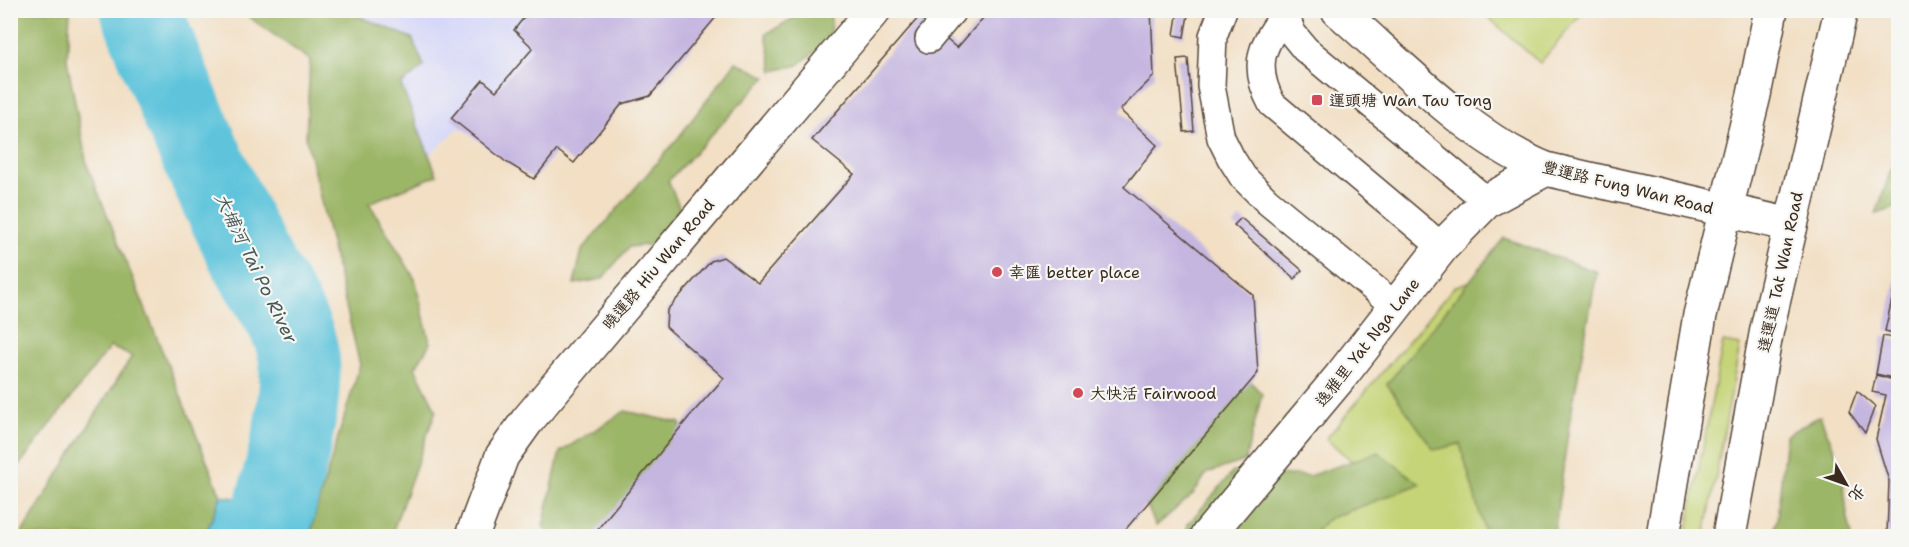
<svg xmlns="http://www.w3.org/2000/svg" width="1909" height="547" viewBox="0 0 1909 547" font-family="'Shantell Sans','LXGW WenKai TC',sans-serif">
<rect width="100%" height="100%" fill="#f6f6f2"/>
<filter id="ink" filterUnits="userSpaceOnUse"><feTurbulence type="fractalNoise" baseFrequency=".0167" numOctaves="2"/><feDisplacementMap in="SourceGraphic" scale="12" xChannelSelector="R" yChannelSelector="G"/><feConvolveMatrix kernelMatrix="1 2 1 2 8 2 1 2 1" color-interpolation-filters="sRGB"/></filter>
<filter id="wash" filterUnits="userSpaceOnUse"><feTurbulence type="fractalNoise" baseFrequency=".008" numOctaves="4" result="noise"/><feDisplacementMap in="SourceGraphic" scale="24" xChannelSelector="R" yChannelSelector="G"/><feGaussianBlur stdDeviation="1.35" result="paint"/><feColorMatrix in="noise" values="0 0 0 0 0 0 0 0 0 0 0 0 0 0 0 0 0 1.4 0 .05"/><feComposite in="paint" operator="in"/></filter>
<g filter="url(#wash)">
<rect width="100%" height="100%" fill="#f2dfc4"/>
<path fill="#d6d7f8" d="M349 11H722L650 96 622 104 574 163 557 151 534 179 506 162 460 127 391 191 374 97Z"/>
<g fill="#c5d477" stroke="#807f4a" stroke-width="1.5">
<path d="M1481 11H1584L1540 63Z"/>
<path d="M1502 270 1508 536H1290L1353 462 1326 439 1454 287Z"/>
<path d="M1723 342 1740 345 1705 536H1686Z"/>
</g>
<g fill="#9cb668" stroke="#6c7043" stroke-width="1.5">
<path d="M11 11H70L67 60 87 165 221 496 205 536H20L132 356 110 347 11 476Z"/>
<path d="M240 11H346L412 38 424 66 401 85 437 175 369 203 415 279 430 343 415 368 436 410 391 536H310L316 510 360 365 306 138 310 60Z"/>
<path d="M806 11H831L830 40 798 65 773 71 766 34Z"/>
<path d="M736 62 766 77 668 181 680 208 656 244 629 247 602 279 574 284 582 250 678 138Z"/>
<path d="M1898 149V207L1876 214Z"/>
<path d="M1504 238 1597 272 1569 425 1554 536H1486L1460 444 1434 450 1387 384Z"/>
<path d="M1239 370 1262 394 1245 461 1207 473 1194 493 1156 526 1141 492Z"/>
<path d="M625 411 680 423 689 471 626 536H549L543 526 560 452Z"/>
<path d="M1820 416 1842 467 1847 514 1852 536H1772L1777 519 1786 435Z"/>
<path d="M1378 452 1420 484 1328 519 1312 536H1185L1188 524 1233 472 1309 476Z"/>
</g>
<path fill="#5ec4db" stroke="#4c777c" stroke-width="1.5" d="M221 496 316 510 310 536H205Z"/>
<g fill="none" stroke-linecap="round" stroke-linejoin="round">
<path stroke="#5ec4db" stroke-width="81" d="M141 10C173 94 209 176 249 256 268 292 301 329 300 371 299 427 281 483 267 536"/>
</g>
<g id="blocks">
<g fill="#c5b6e0">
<path d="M530 10H722L650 96 622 104 574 163 557 150 534 179 506 162 451 118 483 80 496 91 533 48 514 30Z"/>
<path d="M990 10H1151L1154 76 1120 110 1157 145 1124 187 1253 295 1258 373 1120 536H592L689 417 724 378 666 327 667 310 711 261 723 257 758 283 854 174 812 140 919 17 957 48Z"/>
<path d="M1178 10H1189L1184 37 1174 35Z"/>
<path d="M1188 58 1194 131 1184 132 1177 59Z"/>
<path d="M1241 218 1302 270 1295 279 1234 225Z"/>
<path d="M1898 271V334L1885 331Z"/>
<path d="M1883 336 1898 339V379L1876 374Z"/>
<path d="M1876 375 1898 381 1897 533 1887 534 1889 481 1876 439 1886 395 1872 392Z"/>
<path d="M1857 391 1875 406 1865 433 1849 412Z"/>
</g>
</g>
</g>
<g filter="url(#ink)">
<use href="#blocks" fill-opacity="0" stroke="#564537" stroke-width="1.5"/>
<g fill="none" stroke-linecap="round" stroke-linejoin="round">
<defs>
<g id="service">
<path d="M1223 10 1213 36 1211 86 1221 138 1231 158 1243 177 1267 201 1394 305"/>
<path d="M1289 10C1262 42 1251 65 1272 104L1442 247"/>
<path d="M1285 15 1292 33 1305 49 1487 201"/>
<path d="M929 39 953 10"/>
</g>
<g id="minor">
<path d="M1338 10C1401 65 1469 138 1546 169L1791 225"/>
<path d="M472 536 502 456 527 421 874 10"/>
<path d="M1207 536 1341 376 1442 247 1487 201 1546 169"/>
</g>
<g id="secondary">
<path d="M1663 536 1700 315 1754 95 1771 10"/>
<path d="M1729 536 1767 329 1841 10"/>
</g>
</defs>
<use href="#service" stroke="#564537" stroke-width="30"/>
<use href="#minor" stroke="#564537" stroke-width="36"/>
<use href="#secondary" stroke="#564537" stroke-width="36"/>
<use href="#service" stroke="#fff" stroke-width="27"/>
<use href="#minor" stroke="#fff" stroke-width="33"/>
<use href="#secondary" stroke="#fff" stroke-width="33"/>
</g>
</g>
<g fill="#d1495b" stroke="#f6f6f2" stroke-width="2">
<rect x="1311" y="94" width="12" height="12" rx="3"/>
<circle cx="997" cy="272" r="6"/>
<circle cx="1078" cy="393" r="6"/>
</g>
<g text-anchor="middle" stroke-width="4.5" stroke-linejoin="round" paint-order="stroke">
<g font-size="16" fill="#3b2a1e" stroke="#f6f6f2" text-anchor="start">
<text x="1329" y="106">運頭塘 Wan Tau Tong</text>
<text x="1009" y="278">幸匯 better place</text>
<text x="1090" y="399">大快活 Fairwood</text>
</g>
<g font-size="16" fill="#3b2a1e" stroke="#f6f6f2">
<text transform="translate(1628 187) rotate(14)" y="6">豐運路 Fung Wan Road</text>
<text transform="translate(658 264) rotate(-50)" y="6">曉運路 Hiu Wan Road</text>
<text transform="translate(1780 272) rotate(-78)" y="6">達運道 Tat Wan Road</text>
<text transform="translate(1367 342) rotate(-52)" y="6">逸雅里 Yat Nga Lane</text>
</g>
<g font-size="18" font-style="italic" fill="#465857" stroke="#f6f6f2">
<text transform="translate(256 268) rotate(64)" y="6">大埔河 Tai Po River</text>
</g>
</g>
<rect width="1909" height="547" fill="none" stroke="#f6f6f2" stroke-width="36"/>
<g transform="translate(1846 484) rotate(130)" stroke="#f6f6f2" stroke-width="4.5" paint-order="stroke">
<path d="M0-4.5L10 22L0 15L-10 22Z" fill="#3b2a1e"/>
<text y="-9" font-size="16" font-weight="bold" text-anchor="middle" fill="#3b2a1e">北</text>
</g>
</svg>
